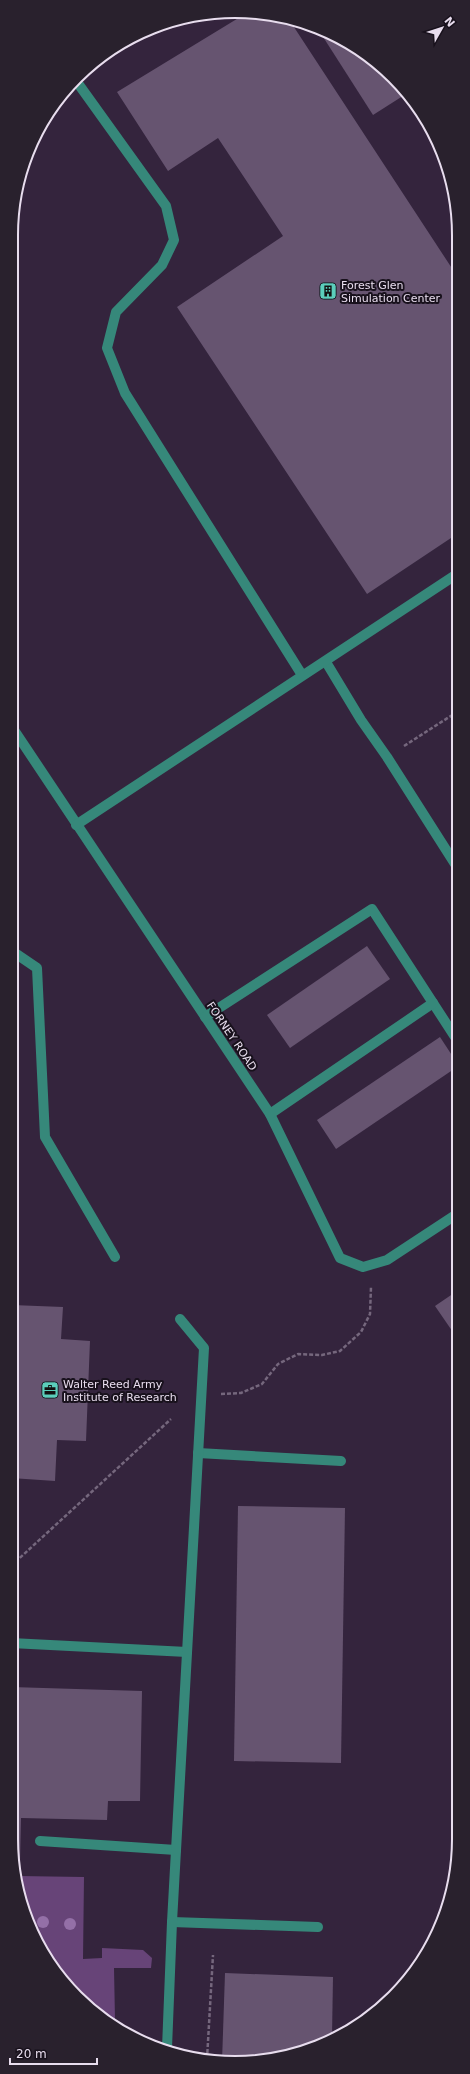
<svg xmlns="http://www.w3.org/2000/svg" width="470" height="2074" viewBox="0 0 470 2074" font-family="'DejaVu Sans',sans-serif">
<rect width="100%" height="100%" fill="#34243d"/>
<path fill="#674478" d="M18 1876 84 1877 83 1959 102 1958V1948L143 1950 152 1958 151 1968H114L115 2020H110L67 1987 28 1925Z"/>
<g fill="#665470">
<path d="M264 13 290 21 457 276V534L367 594 177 307 283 236 218 138 168 171 117 92 245 14Z"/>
<path d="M318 29 334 34 394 77 406 94 373 115Z"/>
<path d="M367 946 390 979 290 1048 267 1015Z"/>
<path d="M440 1037 457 1063V1067L336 1149 317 1120Z"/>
<path d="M457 1291V1338L435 1306Z"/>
<path d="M12 1305 63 1307 61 1339 90 1341 86 1441 57 1440 55 1481 11 1478Z"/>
<path d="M238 1506 345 1508 341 1763 234 1761Z"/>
<path d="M11 1687 142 1691 140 1801H108L107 1820 21 1818 20 1862H16L11 1839Z"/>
<path d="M225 1973 333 1977 332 2036 293 2055 222 2062Z"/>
</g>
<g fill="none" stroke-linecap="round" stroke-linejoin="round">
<g stroke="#75677d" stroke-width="2.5" stroke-dasharray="4 2" stroke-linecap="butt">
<path d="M453 249 457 246"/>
<path d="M404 746 457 712"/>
<path d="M221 1394 241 1393 262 1384 278 1364 298 1354 322 1355 340 1351 361 1332 370 1314 371 1287"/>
<path d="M11 1566 171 1419"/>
<path d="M207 2059 213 1955"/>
</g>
<g stroke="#36887a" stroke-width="10">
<path d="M77 82 166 206 174 240 162 265 116 312 107 348 125 393 302 675"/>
<path d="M326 662 361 720 387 757 457 867"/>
<path d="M12 727 270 1114 340 1258 363 1267 387 1260 457 1214"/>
<path d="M76 825 457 574"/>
<path d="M12 951 37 968 45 1137 115 1257"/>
<path d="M433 1003 457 1040"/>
<path d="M205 1017 372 909 433 1003 270 1114"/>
<path d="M198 1453 341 1461"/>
<path d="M11 1643 187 1652"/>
<path d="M40 1841 176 1850"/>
<path d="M172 1922 318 1927"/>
<path d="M167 2048 172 1922 204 1348 180 1319"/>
</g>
</g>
<g fill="#9470a7">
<circle cx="43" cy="1922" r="6"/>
<circle cx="70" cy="1924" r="6"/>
</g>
<defs>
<symbol id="building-square" viewBox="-11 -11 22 22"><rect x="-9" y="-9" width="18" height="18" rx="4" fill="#5bcebb" stroke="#18111c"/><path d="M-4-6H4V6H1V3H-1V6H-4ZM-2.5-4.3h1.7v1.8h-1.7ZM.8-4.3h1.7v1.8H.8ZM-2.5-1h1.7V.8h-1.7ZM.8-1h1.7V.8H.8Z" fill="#111"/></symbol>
<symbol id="office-square" viewBox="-11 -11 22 22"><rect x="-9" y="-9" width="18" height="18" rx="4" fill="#5bcebb" stroke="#18111c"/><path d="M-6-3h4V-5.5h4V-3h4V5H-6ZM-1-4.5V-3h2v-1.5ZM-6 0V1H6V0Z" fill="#111"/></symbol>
</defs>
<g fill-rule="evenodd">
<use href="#building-square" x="318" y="281" width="20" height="20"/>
<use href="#office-square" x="40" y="1380" width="20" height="20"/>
</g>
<g text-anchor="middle" stroke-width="4" stroke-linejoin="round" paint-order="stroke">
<g font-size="11" fill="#e8ddee" stroke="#18111c" text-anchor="start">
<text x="341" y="289">Forest Glen<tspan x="341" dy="13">Simulation Center</tspan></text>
<text x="63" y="1388">Walter Reed Army<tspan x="63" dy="13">Institute of Research</tspan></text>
</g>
<g font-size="11" fill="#e8ddee" stroke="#18111c">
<text transform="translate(232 1036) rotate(56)" y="4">FORNEY ROAD</text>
</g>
</g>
<path d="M0 0H470V2074H0ZM235 18H235A217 217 0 0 1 452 235V1839A217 217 0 0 1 235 2056H235A217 217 0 0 1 18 1839V235A217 217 0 0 1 235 18Z" fill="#29212d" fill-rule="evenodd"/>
<path fill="none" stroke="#e8ddee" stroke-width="2" d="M235 18H235A217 217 0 0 1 452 235V1839A217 217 0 0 1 235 2056H235A217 217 0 0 1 18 1839V235A217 217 0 0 1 235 18Z"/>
<g transform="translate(442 28) rotate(51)" stroke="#18111c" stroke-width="3" paint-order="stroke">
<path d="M0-3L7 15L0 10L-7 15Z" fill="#e8ddee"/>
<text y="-6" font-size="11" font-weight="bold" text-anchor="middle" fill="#e8ddee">N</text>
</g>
<path d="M10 2058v6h87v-6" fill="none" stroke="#e8ddee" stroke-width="2"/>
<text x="16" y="2058" font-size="12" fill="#e8ddee" stroke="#18111c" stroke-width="3" paint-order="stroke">20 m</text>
</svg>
